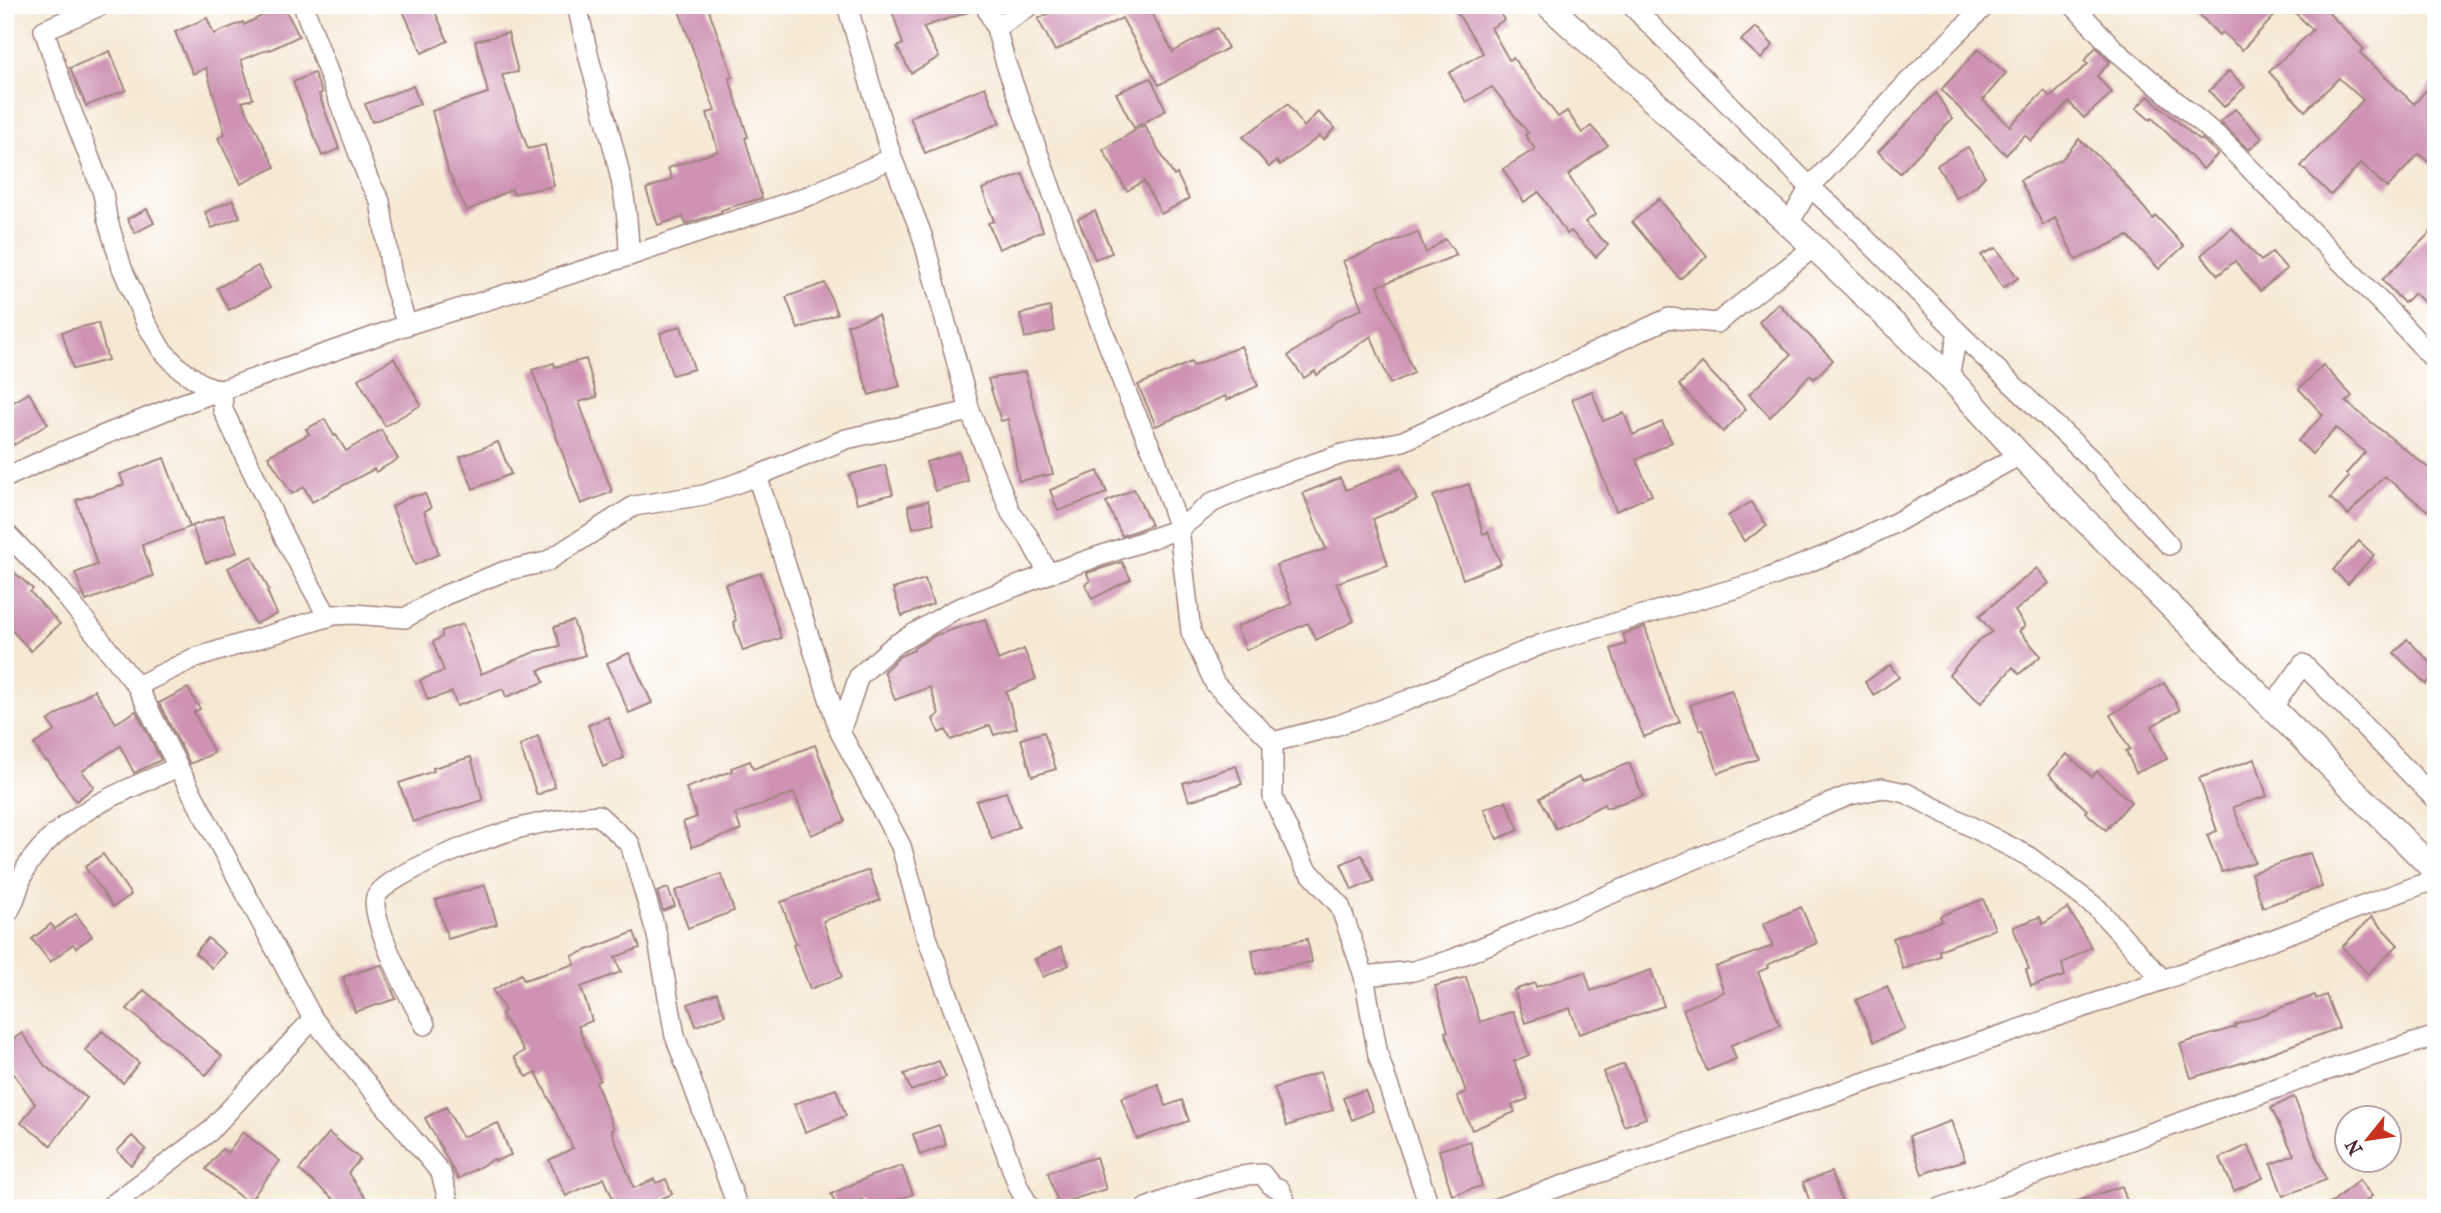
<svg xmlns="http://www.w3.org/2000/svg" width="2441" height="1213" viewBox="0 0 2441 1213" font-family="'IM FELL French Canon',serif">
<rect width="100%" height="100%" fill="#fff"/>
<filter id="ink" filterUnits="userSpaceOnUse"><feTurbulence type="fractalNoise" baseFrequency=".0143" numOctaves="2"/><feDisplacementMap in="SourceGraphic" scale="14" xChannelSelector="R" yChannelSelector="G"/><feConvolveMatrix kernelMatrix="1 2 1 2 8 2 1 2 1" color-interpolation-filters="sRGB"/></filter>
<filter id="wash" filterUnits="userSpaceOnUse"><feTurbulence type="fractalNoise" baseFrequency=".00686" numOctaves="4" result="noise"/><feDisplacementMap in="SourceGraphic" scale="28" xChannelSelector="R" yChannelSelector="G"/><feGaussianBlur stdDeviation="1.57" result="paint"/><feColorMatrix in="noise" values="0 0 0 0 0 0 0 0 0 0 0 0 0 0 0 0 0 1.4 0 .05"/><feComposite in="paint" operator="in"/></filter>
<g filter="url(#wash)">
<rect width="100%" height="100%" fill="#f6e9d4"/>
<g id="blocks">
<g fill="#ce92b2">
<path d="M283 5 299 36 270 50 269 49 241 60 253 99 242 102 275 167 241 184 218 138 225 134 206 68 193 74 175 32 207 18 214 34 243 22 244 25Z"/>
<path d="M416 5H432L448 41 422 53 403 11Z"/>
<path d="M677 5H707L733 77 729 78 748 137 745 138 762 198 721 210 722 212 686 224 683 217 658 225 646 189 672 179 668 168 718 151 707 113 715 111Z"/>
<path d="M890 5H973L974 10 923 27 939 57 911 73 897 47 903 44Z"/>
<path d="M1064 5H1147L1173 52 1217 28 1228 48 1159 85 1122 18 1055 51 1038 19Z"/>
<path d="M1452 5H1495L1504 20 1491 28 1509 60 1513 58 1558 117 1567 111 1582 133 1591 126 1608 145 1568 175 1595 215 1585 222 1608 245 1596 257 1571 231 1567 234 1539 192 1524 202 1503 169 1535 149 1525 135 1528 133 1492 87 1466 102 1449 73 1483 53Z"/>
<path d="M2190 5H2285L2242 50 2222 32 2219 35Z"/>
<path d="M2287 5H2321L2364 49 2360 53 2414 104 2436 79V169L2419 154 2387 188 2361 163 2331 195 2301 166 2363 100 2339 78 2305 111 2269 72 2313 30Z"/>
<path d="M1756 27 1773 45 1761 59 1741 40Z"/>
<path d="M508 33 518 72 502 75 528 149 545 145 554 186 513 194 512 189 467 211 448 171 432 111 488 93 475 41Z"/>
<path d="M2096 47 2110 62 2097 76 2112 93 2084 118 2069 102 2031 141 2025 135 2006 155 1941 90 1978 49 2006 73 1983 100 2010 126 2044 91 2051 97 2088 64 2084 61Z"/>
<path d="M110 51 126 90 86 106 70 68Z"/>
<path d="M2229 71 2245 87 2224 107 2209 91Z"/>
<path d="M314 73 322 93 319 94 339 149 322 156 293 82Z"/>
<path d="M1151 78 1166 110 1134 128 1116 93Z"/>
<path d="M413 86 420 104 372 122 365 104Z"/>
<path d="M985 87 1000 123 925 153 910 117Z"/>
<path d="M1936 93 1952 119 1900 173 1878 152Z"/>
<path d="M2148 96 2200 141 2202 139 2218 154 2203 169 2152 118 2150 120 2136 108Z"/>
<path d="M1288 104 1304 127 1318 112 1335 128 1324 140 1320 136 1280 165 1276 161 1269 167 1243 137Z"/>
<path d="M2235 109 2262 138 2249 150 2220 122Z"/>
<path d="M1144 125 1174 176 1177 174 1189 199 1161 214 1144 181 1127 191 1103 150Z"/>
<path d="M2079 139 2112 169 2153 219 2156 216 2184 246 2159 269 2128 236 2076 260 2055 218 2043 225 2020 180 2062 159Z"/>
<path d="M1968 147 1985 176 1976 186 1956 198 1937 165Z"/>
<path d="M1023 174 1043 231 999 249 988 223 994 221 982 189Z"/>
<path d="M1659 199 1707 256 1680 279 1632 222Z"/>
<path d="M233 200 240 217 212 228 205 212Z"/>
<path d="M147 209 154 223 135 233 127 219Z"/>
<path d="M1095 211 1112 253 1095 259 1078 219Z"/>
<path d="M2436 227V313L2414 293 2404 303 2382 280Z"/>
<path d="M2232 228 2261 261 2272 252 2287 269 2260 291 2235 261 2218 275 2201 255Z"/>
<path d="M1418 232 1426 253 1445 239 1457 255 1378 286 1414 373 1390 384 1371 336 1317 375 1315 371 1304 378 1288 356 1339 319 1362 309 1343 261Z"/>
<path d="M1996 248 2018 278 2003 288 1981 255Z"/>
<path d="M258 266 270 288 229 310 217 288Z"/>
<path d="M825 283 837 314 798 329 786 297Z"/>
<path d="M1778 303 1833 360 1814 379 1810 375 1770 417 1749 394 1791 355 1759 322Z"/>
<path d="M1050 307 1055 331 1025 338 1020 314Z"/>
<path d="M878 315 900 386 869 395 847 325Z"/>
<path d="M98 323 108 360 73 369 62 332Z"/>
<path d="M681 326 694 369 672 375 660 333Z"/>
<path d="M1241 346 1258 386 1227 400 1225 396 1156 426 1138 385 1191 362 1193 366Z"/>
<path d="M394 358 421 405 385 426 358 379Z"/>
<path d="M586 359 597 397 579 402 612 492 581 504 532 370 554 363 555 367Z"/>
<path d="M1702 363 1746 409 1723 432 1679 385Z"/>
<path d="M2323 365 2352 396 2346 402 2436 474V500L2428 511 2384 476 2348 515 2330 498 2349 477 2346 474 2365 452 2336 428 2312 454 2298 441 2323 415 2299 389Z"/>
<path d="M1025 372 1053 474 1019 481 1008 419 1001 421 988 379Z"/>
<path d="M1592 391 1603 421 1624 413 1633 435 1662 422 1672 442 1636 460 1652 495 1616 511 1572 399Z"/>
<path d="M29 393 48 424 14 445 5 431V407Z"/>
<path d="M325 419 334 436 336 435 346 451 381 430 398 459 376 472 374 469 312 502 304 487 292 494 268 456 309 434 306 429Z"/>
<path d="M498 442 511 474 473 489 460 457Z"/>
<path d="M959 452 968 481 935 491 926 462Z"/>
<path d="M164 458 190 527 142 545 153 576 86 601 75 573 97 565 76 500 124 485 120 474Z"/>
<path d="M885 465 893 494 857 503 849 475Z"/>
<path d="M1402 467 1417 500 1373 519 1388 565 1336 583 1354 621 1316 640 1308 623 1246 650 1236 627 1292 604 1276 565 1326 549 1303 493 1340 478 1346 490Z"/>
<path d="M1098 471 1107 493 1058 511 1050 490Z"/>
<path d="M1469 484 1483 534 1488 532 1501 564 1463 579 1433 496Z"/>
<path d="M1134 489 1151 525 1122 536 1106 502Z"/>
<path d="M425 494 431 508 424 511 439 554 415 565 392 507 409 497Z"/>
<path d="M928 501 934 523 913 528 908 506Z"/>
<path d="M1751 502 1767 526 1744 541 1728 516Z"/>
<path d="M223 515 237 552 206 563 192 526Z"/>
<path d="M2359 541 2374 555 2348 584 2333 570Z"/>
<path d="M252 556 269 590 267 591 277 614 255 624 228 568Z"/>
<path d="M1122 562 1131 579 1092 599 1085 584 1090 581 1087 573Z"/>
<path d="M5 564 33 589 30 592 60 624 31 651 5 623Z"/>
<path d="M2037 568 2049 583 2015 611 2025 626 2019 631 2041 656 2019 674 2013 667 1981 703 1949 675 1978 641 1992 632 1979 616Z"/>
<path d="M761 573 781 638 743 651 733 622 736 620 725 584Z"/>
<path d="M925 579 933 604 902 616 893 589Z"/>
<path d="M985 619 998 660 1024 649 1036 679 1006 692 1017 728 994 735 990 725 951 740 946 730 939 733 933 719 939 714 930 687 895 700 884 671 900 656 914 650V648L936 635Z"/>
<path d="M573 621 585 655 539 670 544 682 506 697 503 689 457 706 452 692 428 700 420 680 444 671 433 642 442 637V631L463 624 481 674 537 651 560 646 554 627Z"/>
<path d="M1645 627 1666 691 1680 722 1644 737 1628 699 1611 649 1626 644 1623 634Z"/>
<path d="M2407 639 2436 668V674L2426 684 2394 653Z"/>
<path d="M629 653 652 703 629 713 607 663Z"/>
<path d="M1890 665 1899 677 1874 695 1865 682Z"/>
<path d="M2164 683 2180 710 2152 726 2167 759 2136 773 2126 751 2130 749 2110 715Z"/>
<path d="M188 688 200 709 194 712 214 753 190 764 159 703Z"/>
<path d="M94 690 116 723 136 711 161 760 134 773 120 746 82 771 94 787 76 801 47 760 45 761 34 744 55 731 48 721Z"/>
<path d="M1731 690 1758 759 1718 773 1703 729 1700 730 1690 705Z"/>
<path d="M608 717 624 758 603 767 588 725Z"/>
<path d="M1044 732 1056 769 1032 776 1021 739Z"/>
<path d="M538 736 555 787 537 795 520 746Z"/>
<path d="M815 745 845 821 811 835 794 793 735 814 741 830 692 847 683 822 697 817 686 788 732 771 731 768 750 761 753 769Z"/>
<path d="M2067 754 2092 777 2097 771 2131 802 2106 830 2085 812 2087 810 2049 774Z"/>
<path d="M471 757 483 800 413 822 399 783 434 771 433 768Z"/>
<path d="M2255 759 2267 796 2233 807 2255 862 2222 872 2207 835 2217 831 2199 778Z"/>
<path d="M1629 763 1643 796 1606 808 1604 804 1556 829 1540 798 1579 777 1582 782Z"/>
<path d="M1236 766 1242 784 1189 801 1183 783Z"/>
<path d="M1006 792 1019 827 992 839 976 801Z"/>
<path d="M1506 801 1519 830 1497 839 1484 809Z"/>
<path d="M2310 853 2322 887 2263 907 2251 873Z"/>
<path d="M103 854 131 895 113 907 85 867Z"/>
<path d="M1362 855 1374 881 1352 890 1341 864Z"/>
<path d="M869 870 880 900 823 921 842 977 810 989 793 945 796 944 781 902Z"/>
<path d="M721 874 734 911 688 928 675 891Z"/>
<path d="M485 885 497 924 448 939 436 900Z"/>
<path d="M668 888 675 906 663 911 657 892Z"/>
<path d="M1983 899 1995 929 1939 950 1940 956 1903 969 1893 938 1942 921 1940 916Z"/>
<path d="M1801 907 1817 943 1767 965 1768 968 1758 972 1780 1025 1731 1045 1736 1059 1707 1071 1683 1009 1724 992 1715 967 1773 946 1763 924Z"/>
<path d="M2068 908 2091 947 2062 964 2065 976 2031 986 2026 970 2029 969 2013 927 2040 917 2043 924Z"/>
<path d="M76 914 92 936 76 948 73 944 50 962 32 939 51 924 55 929Z"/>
<path d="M2372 917 2398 945 2368 974 2342 947Z"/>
<path d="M634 932 640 948 615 957 621 972 581 987 592 1021 578 1026 600 1080 596 1082 614 1130H611L634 1188 654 1179 656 1183 666 1179 672 1194 661 1199V1208H617L604 1178 566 1196 549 1160 573 1148 536 1072 527 1077 514 1057 524 1051 501 1014 505 1011 493 990 521 974 524 980 575 964 572 956Z"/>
<path d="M208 938 225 953 212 968 195 953Z"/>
<path d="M1307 939 1312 962 1256 974 1252 950Z"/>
<path d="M1061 947 1069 965 1043 977 1035 959Z"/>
<path d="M381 965 396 999 355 1012 343 977Z"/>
<path d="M1651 970 1664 1006 1579 1034 1570 1008 1525 1023 1514 990 1535 983 1536 987 1585 972 1591 991Z"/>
<path d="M1466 977 1480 1022 1513 1011 1529 1055 1514 1061 1528 1099 1512 1105 1515 1112 1472 1130 1457 1096 1466 1092 1445 1032 1448 1031 1435 986Z"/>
<path d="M1887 986 1905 1029 1874 1042 1856 1000Z"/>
<path d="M144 990 222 1056 206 1075 127 1009Z"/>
<path d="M717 993 725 1015 696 1026 688 1004Z"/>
<path d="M2315 995 2316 999 2326 995 2339 1028 2248 1061 2191 1078 2180 1044 2236 1027 2235 1025Z"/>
<path d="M102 1031 139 1063 123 1083 85 1050Z"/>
<path d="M22 1033 45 1066 87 1098 51 1145 21 1123 35 1104 5 1061V1045Z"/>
<path d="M939 1061 946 1077 911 1091 904 1074Z"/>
<path d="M1624 1064 1646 1118 1624 1126 1603 1072Z"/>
<path d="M1320 1072 1333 1110 1287 1126 1274 1088Z"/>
<path d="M1158 1084 1166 1106 1182 1100 1189 1121 1137 1139 1121 1098Z"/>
<path d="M836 1089 846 1116 805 1132 794 1104Z"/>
<path d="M1365 1090 1373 1111 1352 1120 1343 1098Z"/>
<path d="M2294 1097 2326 1180 2283 1196 2271 1164 2294 1155 2271 1108Z"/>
<path d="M446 1107 462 1137 498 1123 511 1155 495 1161 494 1159 458 1179 425 1118Z"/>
<path d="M1951 1121 1965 1160 1922 1174 1909 1136Z"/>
<path d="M939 1125 946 1145 920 1155 913 1134Z"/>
<path d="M243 1132 280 1161 248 1203 206 1169 222 1149 227 1153Z"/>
<path d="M329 1133 360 1159 348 1173 372 1208H344L299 1170Z"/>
<path d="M132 1136 146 1149 131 1165 117 1151Z"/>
<path d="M1470 1141 1482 1186 1452 1195 1439 1150Z"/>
<path d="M2248 1145 2263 1178 2234 1191 2220 1158Z"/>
<path d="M1096 1157 1106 1189 1058 1204 1048 1172Z"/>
<path d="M902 1166 913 1194 878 1208H866L862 1199 843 1208H837L831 1194 871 1176Z"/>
<path d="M1831 1172 1844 1208H1812L1803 1182Z"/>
<path d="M2359 1180 2372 1196 2358 1208H2325Z"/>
<path d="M2122 1186 2129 1208H2066V1205Z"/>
</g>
</g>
</g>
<g filter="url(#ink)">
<use href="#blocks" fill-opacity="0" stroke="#a08480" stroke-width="2"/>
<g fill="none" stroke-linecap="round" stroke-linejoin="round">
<defs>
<g id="minor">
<path d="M102 5 44 30 67 99 103 193 107 218 122 268 146 323 161 349 179 368 202 384 222 391 223 410 284 537 328 617"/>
<path d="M303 5 369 181 380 201 393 282 407 325"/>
<path d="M577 5C582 27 586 48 592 69 609 134 629 188 629 256"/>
<path d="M847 5 892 158 922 235 970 411 1011 513 1028 536 1048 573"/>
<path d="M985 5 996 28 1006 64 1089 294 1128 396 1155 457 1179 529 1191 632 1215 684 1273 742V798L1305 867 1340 906 1364 976 1378 1055 1430 1208"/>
<path d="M1631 5 1810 187 1849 222 1958 332 1949 377"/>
<path d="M2073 5 2115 50 2222 140 2396 318 2436 362"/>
<path d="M996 28 1031 5"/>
<path d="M1788 225 1810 187 1909 81 1986 5"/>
<path d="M1958 332 2099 467 2169 545"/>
<path d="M757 476 840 732 901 846 925 932 1019 1188 1030 1208"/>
<path d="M5 478 54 455 179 405 407 325 629 256 811 195 892 158"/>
<path d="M5 532 60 589 137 686 178 767 313 1019 441 1173 450 1208"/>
<path d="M137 686 192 659 334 615 353 614 405 618 445 595 505 571 546 562 634 506 704 495 757 476 846 439 970 411"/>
<path d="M2271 709 2303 664 2436 800"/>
<path d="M840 732 859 676 893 646 954 610 1056 571 1179 529 1213 502 1260 482 1342 454 1403 441 1669 318 1717 323 1814 247"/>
<path d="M1273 742 1338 725 1408 700 1542 644 1758 582 1829 554 1895 523 2020 455"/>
<path d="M5 917C18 901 18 879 29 863 66 811 122 792 178 767"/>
<path d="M1364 976 1413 971 1451 960 1850 795 1882 788 1906 793 2028 856 2097 908 2163 980"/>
<path d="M425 1025C413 1004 368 917 376 897 387 873 497 833 524 827 548 821 573 817 598 815L630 844 657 935 675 1036 738 1208"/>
<path d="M108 1208 209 1132 313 1019"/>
<path d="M1146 1208C1183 1194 1222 1175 1262 1174L1271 1185 1280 1189 1288 1208"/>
<path d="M1497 1208 2163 980 2436 879"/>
<path d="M1940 1208 2322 1072 2436 1036"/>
</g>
<path id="tertiary" d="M1548 5 1814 247 1949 377 2020 455 2436 872"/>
</defs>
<use href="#minor" stroke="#a08480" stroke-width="22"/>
<use href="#tertiary" stroke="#a08480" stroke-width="27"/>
<use href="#minor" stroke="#fff" stroke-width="19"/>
<use href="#tertiary" stroke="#fff" stroke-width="24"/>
</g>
</g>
<rect width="2441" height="1213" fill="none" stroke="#fff" stroke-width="28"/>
<g transform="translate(2368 1139) rotate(240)"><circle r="33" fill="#ffffff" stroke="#b7a5aa" stroke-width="2"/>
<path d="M0-5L12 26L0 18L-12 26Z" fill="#c8321e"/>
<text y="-10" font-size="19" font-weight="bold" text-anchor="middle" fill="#4a1f2b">N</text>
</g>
</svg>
